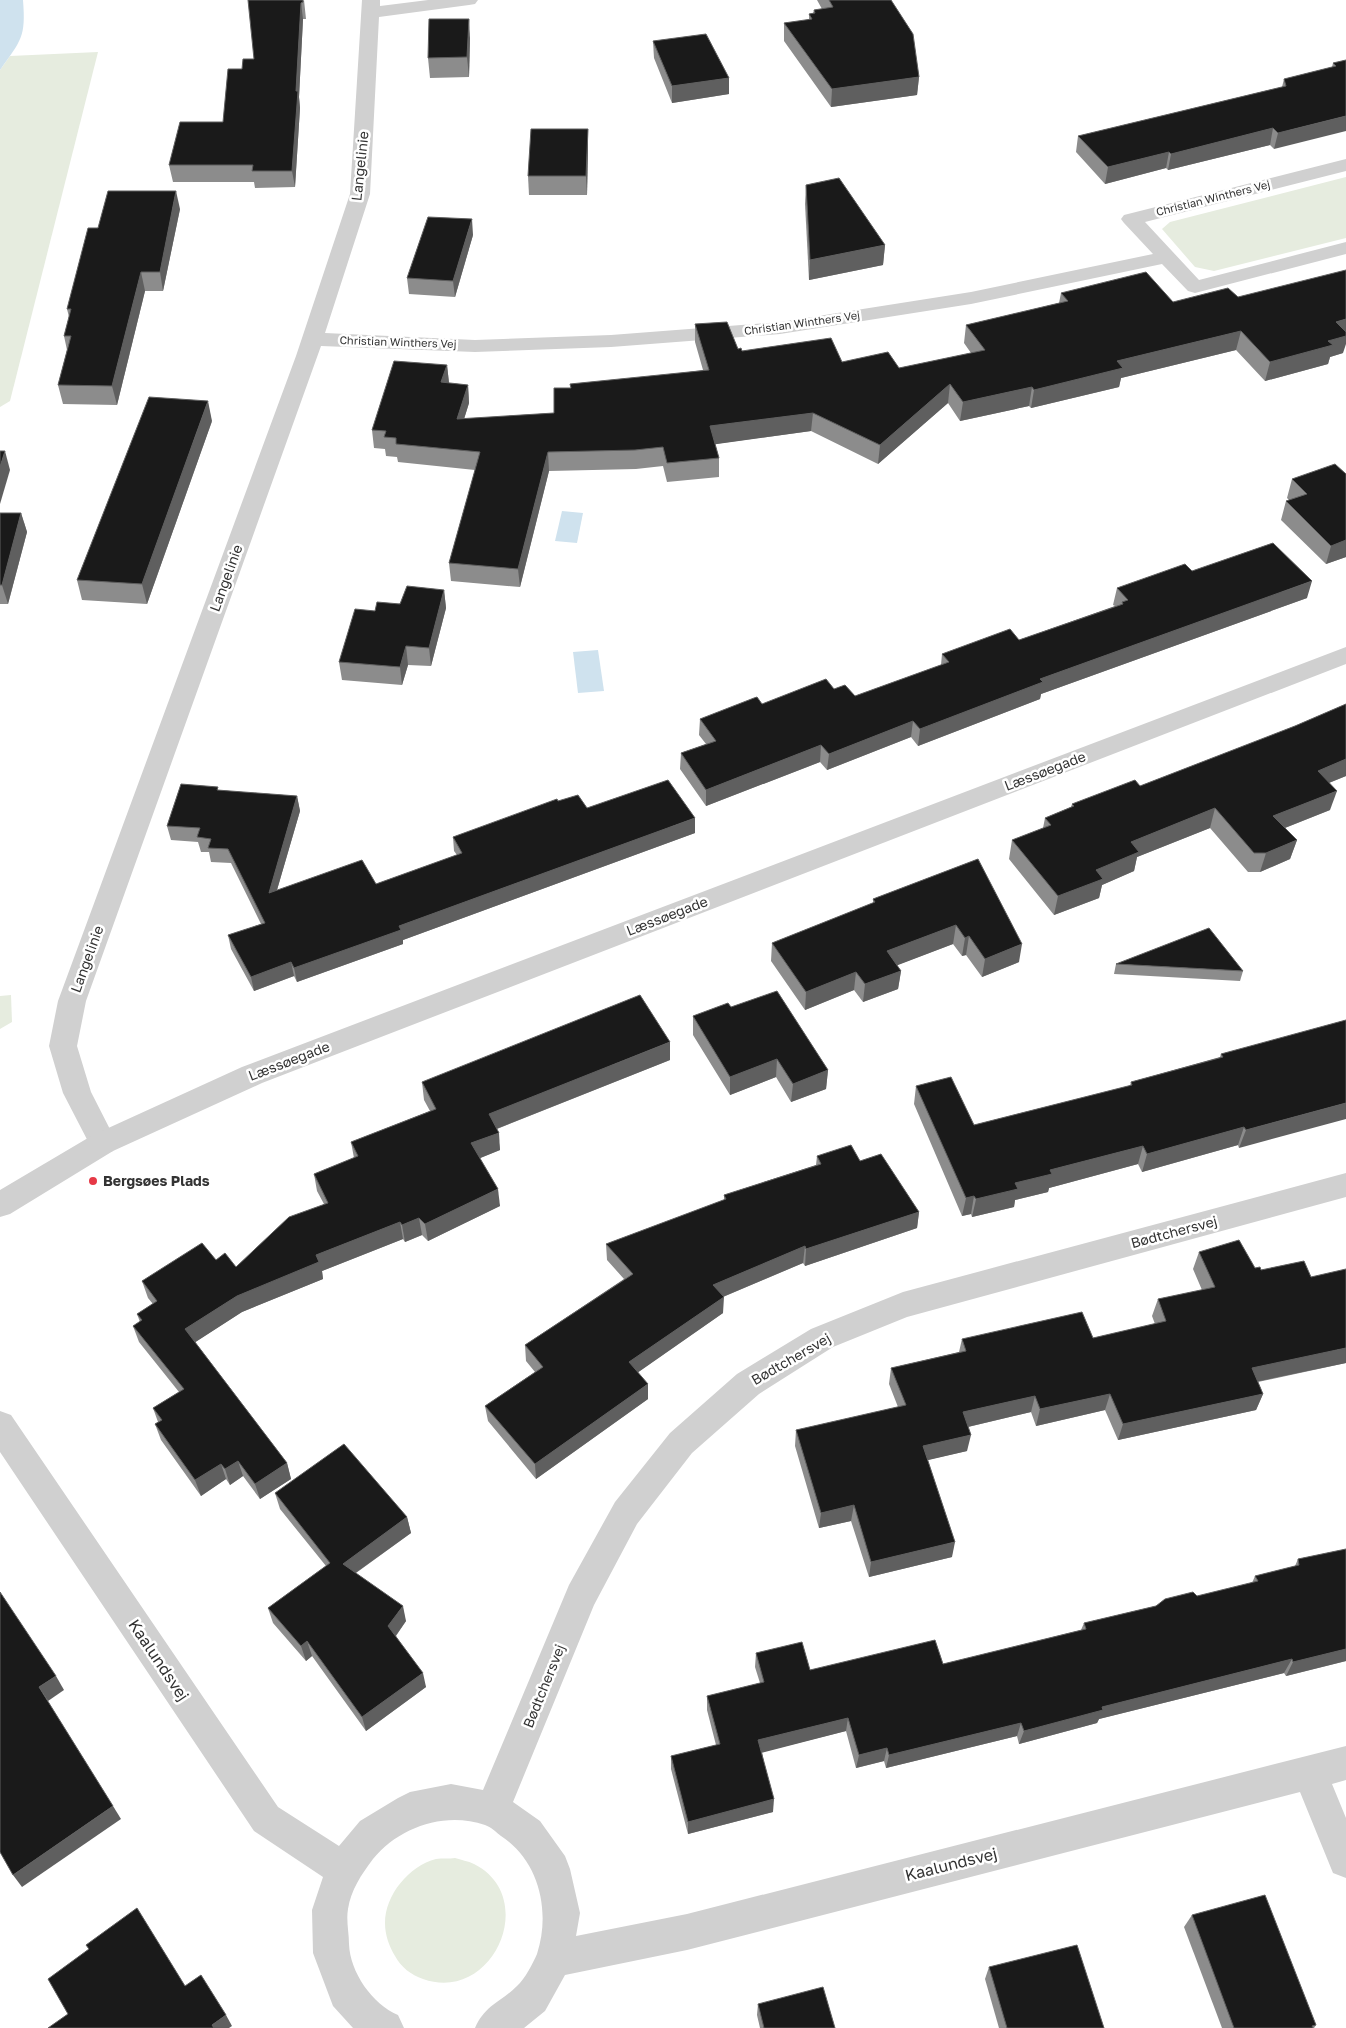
<svg xmlns="http://www.w3.org/2000/svg" width="1346" height="2028" viewBox="0 0 1346 2028" font-family="'Golos Text',sans-serif">
<rect width="100%" height="100%" fill="#fff"/>
<g fill="#e6ecdf">
<path d="M98 52 10 401 0 407V70L10 56Z"/>
<path d="M1346 177V238L1214 271 1195 267 1162 229 1170 222Z"/>
<path d="M11 995 12 1022 0 1029V996Z"/>
<path d="M455 1858C461 1860 468 1861 474 1864 540 1897 493 2004 423 1979 411 1975 401 1967 395 1956 389 1946 385 1935 385 1923 385 1895 409 1866 436 1859 442 1858 449 1859 455 1858Z"/>
</g>
<g fill="#cfe2ee">
<path d="M0 0H23C26 38 21 40 0 70Z"/>
<path d="M562 511 583 513 577 543 555 541Z"/>
<path d="M598 650 604 691 578 693 573 652Z"/>
</g>
<g fill="none" stroke-linecap="round" stroke-linejoin="round">
<g fill="#d0d0d0" fill-rule="evenodd">
<path d="M362 0H380V6L428 0H478L475 4 469 5 379 17 370 194 325 333 475 340 611 335 780 322 971 292 1153 254 1124 223 1121 219 1124 215 1346 159V171L1145 222 1199 280 1346 242V254L1195 293 1188 291 1162 264 971 304 780 334 611 347 475 352 321 346 86 1001 77 1046 91 1092 117 1143 113 1151 103 1155 93 1151 63 1093 49 1046 58 1001 296 356 350 194Z"/>
<path d="M1346 1173V1197L907 1317 833 1347 759 1394 692 1453 637 1524 594 1605 513 1802 540 1821 565 1856 570 1869 580 1913 576 1936 687 1914 1346 1746V1780L1332 1784 1346 1818V1878L1333 1873 1300 1792 687 1950 565 1975 545 2011 524 2028H475C485 2005 501 2002 517 1986 525 1979 533 1963 537 1954 551 1911 539 1861 501 1836 496 1832 491 1827 485 1825 445 1811 399 1827 373 1859 361 1875 351 1890 348 1909 346 1920 349 1933 349 1944 350 1972 372 2004 398 2015L404 2028H353L333 2006 313 1953 312 1910 323 1877 254 1831 0 1452V1411L11 1415 278 1807 339 1846 360 1821 398 1798 410 1792 451 1784 483 1790 569 1585 615 1502 670 1433 737 1374 811 1329 903 1292Z"/>
</g>
<path fill="#d0d0d0" fill-rule="evenodd" d="M1346 647V664L262 1083 113 1151 10 1214 0 1217V1190L93 1135 242 1067Z"/>
</g>
<g fill="#8c8c8c">
<path d="M304 0 306 19H303L299 97 300 108 295 187 255 188 254 182H173L169 165 223 122 242 69 254 59Z"/>
<path d="M817 0H891L919 77 917 95 831 107 784 41V23L809 20V14L813 13 814 10 822 9Z"/>
<path d="M470 38 469 77 430 78 428 58Z"/>
<path d="M653 41 729 78V94L672 103 654 58Z"/>
<path d="M1346 60 1274 149 1270 145 1168 170 1166 168 1105 184 1076 152 1078 136 1282 87 1284 79 1332 67 1333 63Z"/>
<path d="M588 129V149L587 195H529L528 176Z"/>
<path d="M806 185 885 245 883 265 809 280 805 204Z"/>
<path d="M180 209 163 291H145L117 405 63 404 58 385 67 350 64 336 69 317 67 309 98 228Z"/>
<path d="M473 235 455 297 409 294 407 278Z"/>
<path d="M1061 293 1173 302 1238 297 1343 353 1330 357 1328 364 1265 381 1236 350 1121 378 1119 387 1031 408 1029 406 960 421 948 403 878 464 811 431 715 444 719 458V477L667 482 663 466 636 469 549 471 520 587 451 581 449 563 475 470 398 462 397 457 386 456 385 449 374 448 372 430 447 365 449 383 468 385 469 403 464 419 554 413 571 388 703 370 695 342V324L742 351 842 362 899 368 971 353 964 343 966 325 1059 303Z"/>
<path d="M212 421 147 604 82 600 77 580Z"/>
<path d="M1346 474V557L1326 564 1281 520 1286 501 1289 500 1287 498 1292 479Z"/>
<path d="M0 513H21L27 532 8 604H0Z"/>
<path d="M1192 571 1307 598 1041 694 1040 699 918 746 911 737 827 770 820 762 706 806 680 769 681 753 706 744 699 735 700 719 834 689 855 696 941 665 942 654 1019 640 1115 606 1113 605 1117 588Z"/>
<path d="M444 590 446 608 431 666 408 665 402 685 342 680 339 662 375 611Z"/>
<path d="M1346 704V776L1329 783 1330 810 1285 828 1297 840 1290 859 1260 872H1248L1210 828 1137 857 1134 871 1102 885 1099 898 1054 915 1009 859 1012 840 1043 828 1045 818 1071 807 1072 804 1140 786 1295 726Z"/>
<path d="M218 787V790L297 796 300 811 277 890 376 884 457 855 454 851 453 837 558 801 695 833 403 940V944L297 982 294 976 254 991 231 949 228 935 261 924 231 863 211 862 209 852H201L198 842 171 840 167 826Z"/>
<path d="M978 859 1019 962 982 977 966 955 962 956 953 944 897 965 901 971 898 989 863 1002 854 990 805 1010 771 961 772 943 873 903V899Z"/>
<path d="M1116 964 1243 971 1240 981 1114 974Z"/>
<path d="M731 1007 828 1070 826 1089 791 1102 776 1077 730 1095 693 1035V1016Z"/>
<path d="M1346 1020 1239 1148 1238 1145 1142 1172 1138 1164 1049 1188 1048 1192 1015 1200 1014 1207 972 1217 971 1214 962 1216 914 1104 916 1086 974 1125 1130 1086 1131 1082 1220 1057 1221 1054Z"/>
<path d="M670 1060 497 1129 500 1150 480 1158 500 1206 428 1241 422 1235 405 1242 403 1239 322 1271 323 1279 242 1312 195 1342 287 1463 291 1479 260 1499 243 1476 230 1485 226 1479 201 1496 161 1440 155 1424 158 1422 153 1408 179 1392 139 1342 133 1326 140 1322 137 1314 153 1304 148 1298 142 1281 216 1260 236 1267 324 1204 317 1191 314 1174 354 1158 351 1142 430 1111 424 1100 422 1082Z"/>
<path d="M817 1156 860 1161 919 1212 917 1228 805 1266 803 1263 723 1297V1313L638 1372 648 1399 536 1479 488 1421 485 1406 535 1372 526 1361 525 1345 624 1279 607 1260 606 1244 724 1200V1195L816 1165Z"/>
<path d="M1199 1252 1261 1270 1346 1363 1258 1382 1263 1394 1256 1410 1118 1440 1105 1410 1036 1426 1031 1412 968 1427 967 1451 927 1460 952 1557 869 1577 851 1521 819 1528 795 1446 796 1430 898 1407 889 1384 891 1368 959 1352 962 1339 1093 1338 1155 1324 1152 1316 1158 1299 1202 1290 1193 1269Z"/>
<path d="M275 1493 407 1517 411 1533 356 1573 406 1621 396 1636 426 1687 366 1731 312 1656 306 1661 273 1623 268 1608 326 1566 280 1509Z"/>
<path d="M1346 1549V1661L1286 1676 1284 1673 1099 1719 1097 1723 1019 1744 1017 1736 886 1768 884 1761 856 1768 846 1731 762 1752 773 1812 688 1834 671 1769V1756L716 1745 707 1710V1696L760 1683 755 1667 756 1653 810 1670 943 1664 1081 1630 1084 1623 1252 1583 1255 1576 1295 1566 1298 1559Z"/>
<path d="M1192 1915 1316 2025 1314 2028H1222L1184 1927Z"/>
<path d="M989 1967 1104 2028H999L985 1979Z"/>
<path d="M758 2004 835 2028H760L757 2015Z"/>
</g>
<g fill="#5f5f5f">
<path d="M301 3 303 19 299 97 300 108 295 187 292 171Z"/>
<path d="M469 19 470 38 469 77 467 57Z"/>
<path d="M919 77 917 95 831 107 832 89Z"/>
<path d="M729 78V94L672 103V86Z"/>
<path d="M1346 116V131L1274 149 1278 133Z"/>
<path d="M1273 128 1270 145 1168 170 1171 154Z"/>
<path d="M588 129V149L587 195 586 176Z"/>
<path d="M1169 152 1166 168 1105 184 1108 167Z"/>
<path d="M176 191 180 209 163 291 160 272Z"/>
<path d="M472 219 473 235 455 297 453 281Z"/>
<path d="M885 245 883 265 809 280 810 260Z"/>
<path d="M141 272 145 291 117 405 112 386Z"/>
<path d="M1346 319V344L1343 353 1330 357 1328 364 1265 381 1270 362 1328 341 1336 322Z"/>
<path d="M1241 331 1236 350 1121 378 1119 387 1031 408 1034 390 1117 361Z"/>
<path d="M447 365 449 383 441 382Z"/>
<path d="M950 384 948 403 878 464 880 445Z"/>
<path d="M468 385 469 403 458 438 457 419Z"/>
<path d="M1032 387 1029 406 960 421 963 402Z"/>
<path d="M208 401 212 421 147 604 142 584Z"/>
<path d="M813 413 811 431 710 445V426Z"/>
<path d="M5 451 10 470 0 504V467Z"/>
<path d="M548 452 549 471 520 587 518 569Z"/>
<path d="M21 513 27 532 8 604 2 585Z"/>
<path d="M1346 540V557L1326 564 1331 546Z"/>
<path d="M1312 581 1307 598 1041 694 1040 699 918 746 920 729 1040 679Z"/>
<path d="M444 590 446 608 431 666 429 648Z"/>
<path d="M406 646 408 665 402 685 400 667Z"/>
<path d="M913 721 911 737 827 770 829 754Z"/>
<path d="M821 745 820 762 706 806V790Z"/>
<path d="M1346 759V776L1311 790 1318 771Z"/>
<path d="M1337 791 1330 810 1267 835 1273 816Z"/>
<path d="M297 796 300 811 272 907 269 893Z"/>
<path d="M1215 808 1210 828 1137 857 1134 871 1102 885 1099 898 1054 915 1058 896 1096 870 1131 842Z"/>
<path d="M695 818V833L403 940V944L297 982 294 968 399 926Z"/>
<path d="M1297 840 1290 859 1260 872 1266 853Z"/>
<path d="M956 925 953 944 885 970 887 951Z"/>
<path d="M969 936 966 955 962 956 965 938Z"/>
<path d="M1022 944 1019 962 982 977 985 959Z"/>
<path d="M291 962 294 976 254 991 251 977Z"/>
<path d="M901 971 898 989 863 1002 865 984Z"/>
<path d="M856 972 854 990 805 1010 806 992Z"/>
<path d="M670 1042V1060L491 1131 489 1114Z"/>
<path d="M777 1059 776 1077 730 1095V1077Z"/>
<path d="M828 1070 826 1089 791 1102 793 1084Z"/>
<path d="M1346 1103V1119L1239 1148 1246 1130Z"/>
<path d="M1244 1127 1238 1145 1142 1172 1147 1154Z"/>
<path d="M499 1133 500 1150 473 1161 471 1143Z"/>
<path d="M1143 1146 1138 1164 1049 1188 1048 1192 1015 1200 1014 1207 972 1217 976 1199 1015 1183 1050 1170Z"/>
<path d="M498 1189 500 1206 428 1241 425 1224Z"/>
<path d="M974 1196 971 1214 962 1216 966 1198Z"/>
<path d="M919 1212 917 1228 805 1266 806 1249Z"/>
<path d="M419 1218 422 1235 405 1242 402 1225Z"/>
<path d="M400 1222 403 1239 322 1271 323 1279 242 1312 191 1345 185 1329 237 1296 316 1255Z"/>
<path d="M805 1246 803 1263 713 1301V1285Z"/>
<path d="M724 1297 723 1313 630 1378 629 1362Z"/>
<path d="M1346 1348V1363L1245 1384 1252 1368Z"/>
<path d="M648 1384V1399L536 1479 535 1464Z"/>
<path d="M1110 1394 1105 1410 1036 1426 1040 1409Z"/>
<path d="M1263 1394 1256 1410 1118 1440 1123 1424Z"/>
<path d="M1035 1396 1031 1412 959 1429 963 1412Z"/>
<path d="M971 1435 967 1451 920 1462 923 1446Z"/>
<path d="M238 1461 243 1476 230 1485 225 1469Z"/>
<path d="M287 1463 291 1479 260 1499 255 1484Z"/>
<path d="M221 1464 226 1479 201 1496 195 1480Z"/>
<path d="M854 1505 851 1521 819 1528 821 1513Z"/>
<path d="M407 1517 411 1533 347 1579 343 1564Z"/>
<path d="M955 1542 952 1557 869 1577 871 1562Z"/>
<path d="M403 1606 406 1621 392 1641 388 1626Z"/>
<path d="M307 1641 312 1656 306 1661 301 1646Z"/>
<path d="M1346 1649V1661L1286 1676 1293 1662Z"/>
<path d="M1292 1659 1284 1673 1099 1719 1097 1723 1019 1744 1024 1731 1102 1707Z"/>
<path d="M423 1673 426 1687 366 1731 362 1717Z"/>
<path d="M56 1676 64 1690 48 1701 39 1687Z"/>
<path d="M848 1718 846 1731 757 1754 758 1740Z"/>
<path d="M1021 1723 1017 1736 886 1768 889 1755Z"/>
<path d="M887 1748 884 1761 856 1768 859 1755Z"/>
<path d="M774 1799 773 1812 688 1834V1822Z"/>
<path d="M113 1806 121 1819 22 1887 13 1875Z"/>
<path d="M226 2015 232 2026 229 2028H214L212 2025Z"/>
</g>
<g fill="#1a1a1a" stroke="#5f5f5f">
<path d="M248 0H303V2L301 3 296 91H298L292 171H252L253 165H169L180 122H223L228 69H242L243 59H254Z"/>
<path d="M829 0H891L913 34 919 77 832 89 784 23 812 19 809 14 815 13 814 10 833 7Z"/>
<path d="M429 19H469L467 57 428 58Z"/>
<path d="M706 34 729 78 672 86 653 41Z"/>
<path d="M1346 60V116L1278 133 1273 128 1171 154 1169 152 1108 167 1078 136 1286 86 1284 79 1336 66 1333 63Z"/>
<path d="M531 129H588L586 176H528Z"/>
<path d="M839 178 885 245 810 260 806 185Z"/>
<path d="M108 191H176L160 272H141L112 386 58 385 71 336H64L71 309H67L88 228H98Z"/>
<path d="M428 217 472 219 453 281 407 278Z"/>
<path d="M1346 270V319L1336 322 1346 332V336L1328 341 1333 345 1270 362 1241 331 1117 361 1123 368 1034 390 1032 387 963 402 950 384 880 445 813 413 710 426 719 458 667 463 663 447 635 450 548 452 518 569 449 563 480 452 396 444V438L384 437 386 431 372 430 394 361 447 365 441 382 468 385 457 419 554 413V388H571L570 384 709 370 695 324 727 322 738 349 741 348 742 351 831 338 842 362 888 352 899 368 985 350 966 325 1068 301 1061 293 1146 272 1173 302 1228 288 1238 297Z"/>
<path d="M149 397 208 401 142 584 77 580Z"/>
<path d="M0 451H5L0 467Z"/>
<path d="M1335 464 1346 474V540L1331 546 1286 501 1307 494 1292 479Z"/>
<path d="M0 513H21L2 585H0Z"/>
<path d="M1273 543 1312 581 1040 679 1043 682 920 729 913 721 829 754 821 745 706 790 681 753 716 741 700 719 754 698 757 697 762 704 826 679 834 689 845 685 855 696 949 662 942 654 1010 629 1019 640 1123 604 1122 602 1128 600 1117 588 1185 564 1192 571Z"/>
<path d="M407 586 444 590 429 648 406 646 400 667 339 662 355 609 375 611 377 602 400 604Z"/>
<path d="M1346 704V759L1318 771 1337 791 1273 816 1297 840 1266 853H1254L1215 808 1131 842 1139 852 1096 870 1103 879 1058 896 1012 840 1051 825 1045 818 1074 806 1072 804 1135 780 1140 786 1295 726Z"/>
<path d="M668 780 695 818 399 926 401 930 294 968 291 962 251 977 228 935 265 923 228 849 208 848 211 839 197 837 200 828 167 826 181 784 218 787 217 790 297 796 269 893 362 860 376 884 462 853 453 837 557 799 558 801 578 795 587 808Z"/>
<path d="M978 859 1022 944 985 959 969 936 965 938 956 925 887 951 901 971 865 984 856 972 806 992 772 943 875 902 873 899Z"/>
<path d="M1209 928 1243 971 1116 964Z"/>
<path d="M777 991 828 1070 793 1084 777 1059 730 1077 693 1016 728 1003 731 1007Z"/>
<path d="M640 995 670 1042 489 1114 499 1133 471 1143 498 1189 425 1224 419 1218 402 1225 400 1222 316 1255 319 1262 237 1296 185 1329 287 1463 255 1484 238 1461 225 1469 221 1464 195 1480 155 1424 162 1420 153 1408 184 1389 133 1326 142 1320 137 1314 157 1301 142 1281 202 1243 216 1260 225 1253 236 1267 289 1217 328 1203 314 1174 358 1156 351 1142 436 1109 422 1082Z"/>
<path d="M1346 1020V1103L1246 1130 1244 1127 1147 1154 1143 1146 1050 1170 1052 1174 1015 1183 1018 1189 976 1199 974 1196 966 1198 916 1086 951 1077 974 1125 1132 1085 1131 1082 1223 1057 1221 1054Z"/>
<path d="M851 1145 860 1161 881 1154 919 1212 806 1249 805 1246 713 1285 724 1297 629 1362 648 1384 535 1464 485 1406 543 1367 525 1345 633 1274 606 1244 726 1199 724 1195 821 1164 817 1156Z"/>
<path d="M1239 1240 1255 1268 1260 1267 1261 1270 1304 1261 1311 1277 1346 1269V1348L1252 1368 1263 1394 1123 1424 1110 1394 1040 1409 1035 1396 963 1412 971 1435 923 1446 955 1542 871 1562 854 1505 821 1513 796 1430 906 1405 891 1368 966 1351 962 1339 1082 1312 1093 1338 1166 1321 1158 1299 1215 1287 1199 1252Z"/>
<path d="M344 1444 407 1517 343 1564 403 1606 388 1626 423 1673 362 1717 307 1641 301 1646 268 1608 330 1563 275 1493Z"/>
<path d="M1346 1549V1649L1293 1662 1292 1659 1102 1707 1103 1710 1024 1731 1021 1723 889 1755 887 1748 859 1755 848 1718 758 1740 774 1799 688 1822 671 1756 720 1744 707 1696 764 1682 756 1653 802 1642 810 1670 935 1640 943 1664 1086 1629 1084 1623 1156 1606 1165 1599 1193 1592 1197 1596 1258 1581 1255 1576 1299 1565 1298 1559Z"/>
<path d="M0 1592 56 1676 39 1687 113 1806 13 1875 0 1852Z"/>
<path d="M1265 1895 1316 2025 1312 2026 1313 2028H1234L1192 1915Z"/>
<path d="M137 1908 185 1986 201 1975 226 2015 212 2025 214 2028H48L68 2014 48 1979 89 1949 86 1945Z"/>
<path d="M1077 1945 1104 2028H1007L989 1967Z"/>
<path d="M823 1987 835 2028H764L758 2004Z"/>
</g>
<circle fill="#e63946" stroke="#fff" stroke-width="2" cx="93" cy="1181" r="5"/>
<g text-anchor="middle" stroke-width="5" stroke-linejoin="round" paint-order="stroke">
<g font-size="11" fill="#333" stroke="#fff">
<text transform="translate(1213 198) rotate(-14)" y="4">Christian Winthers Vej</text>
<text transform="translate(802 323) rotate(-8)" y="4">Christian Winthers Vej</text>
<text transform="translate(398 342) rotate(2)" y="4">Christian Winthers Vej</text>
</g>
<g font-size="14" fill="#333" stroke="#fff">
<text transform="translate(360 166) rotate(-84)" y="5">Langelinie</text>
<text transform="translate(226 578) rotate(-70)" y="5">Langelinie</text>
<text transform="translate(1045 771) rotate(-21)" y="5">Læssøegade</text>
<text transform="translate(667 916) rotate(-21)" y="5">Læssøegade</text>
<text transform="translate(87 959) rotate(-70)" y="5">Langelinie</text>
<text transform="translate(289 1061) rotate(-21)" y="5">Læssøegade</text>
<text transform="translate(1174 1232) rotate(-15)" y="5">Bødtchersvej</text>
<text transform="translate(791 1359) rotate(-30)" y="5">Bødtchersvej</text>
<text transform="translate(544 1686) rotate(-68)" y="5">Bødtchersvej</text>
</g>
<g font-size="14" font-weight="bold" fill="#333" stroke="#fff" text-anchor="start">
<text x="103" y="1186">Bergsøes Plads</text>
</g>
<g font-size="16" fill="#333" stroke="#fff">
<text transform="translate(159 1660) rotate(56)" y="6">Kaalundsvej</text>
<text transform="translate(951 1864) rotate(-14)" y="6">Kaalundsvej</text>
</g>
</g>
</svg>
